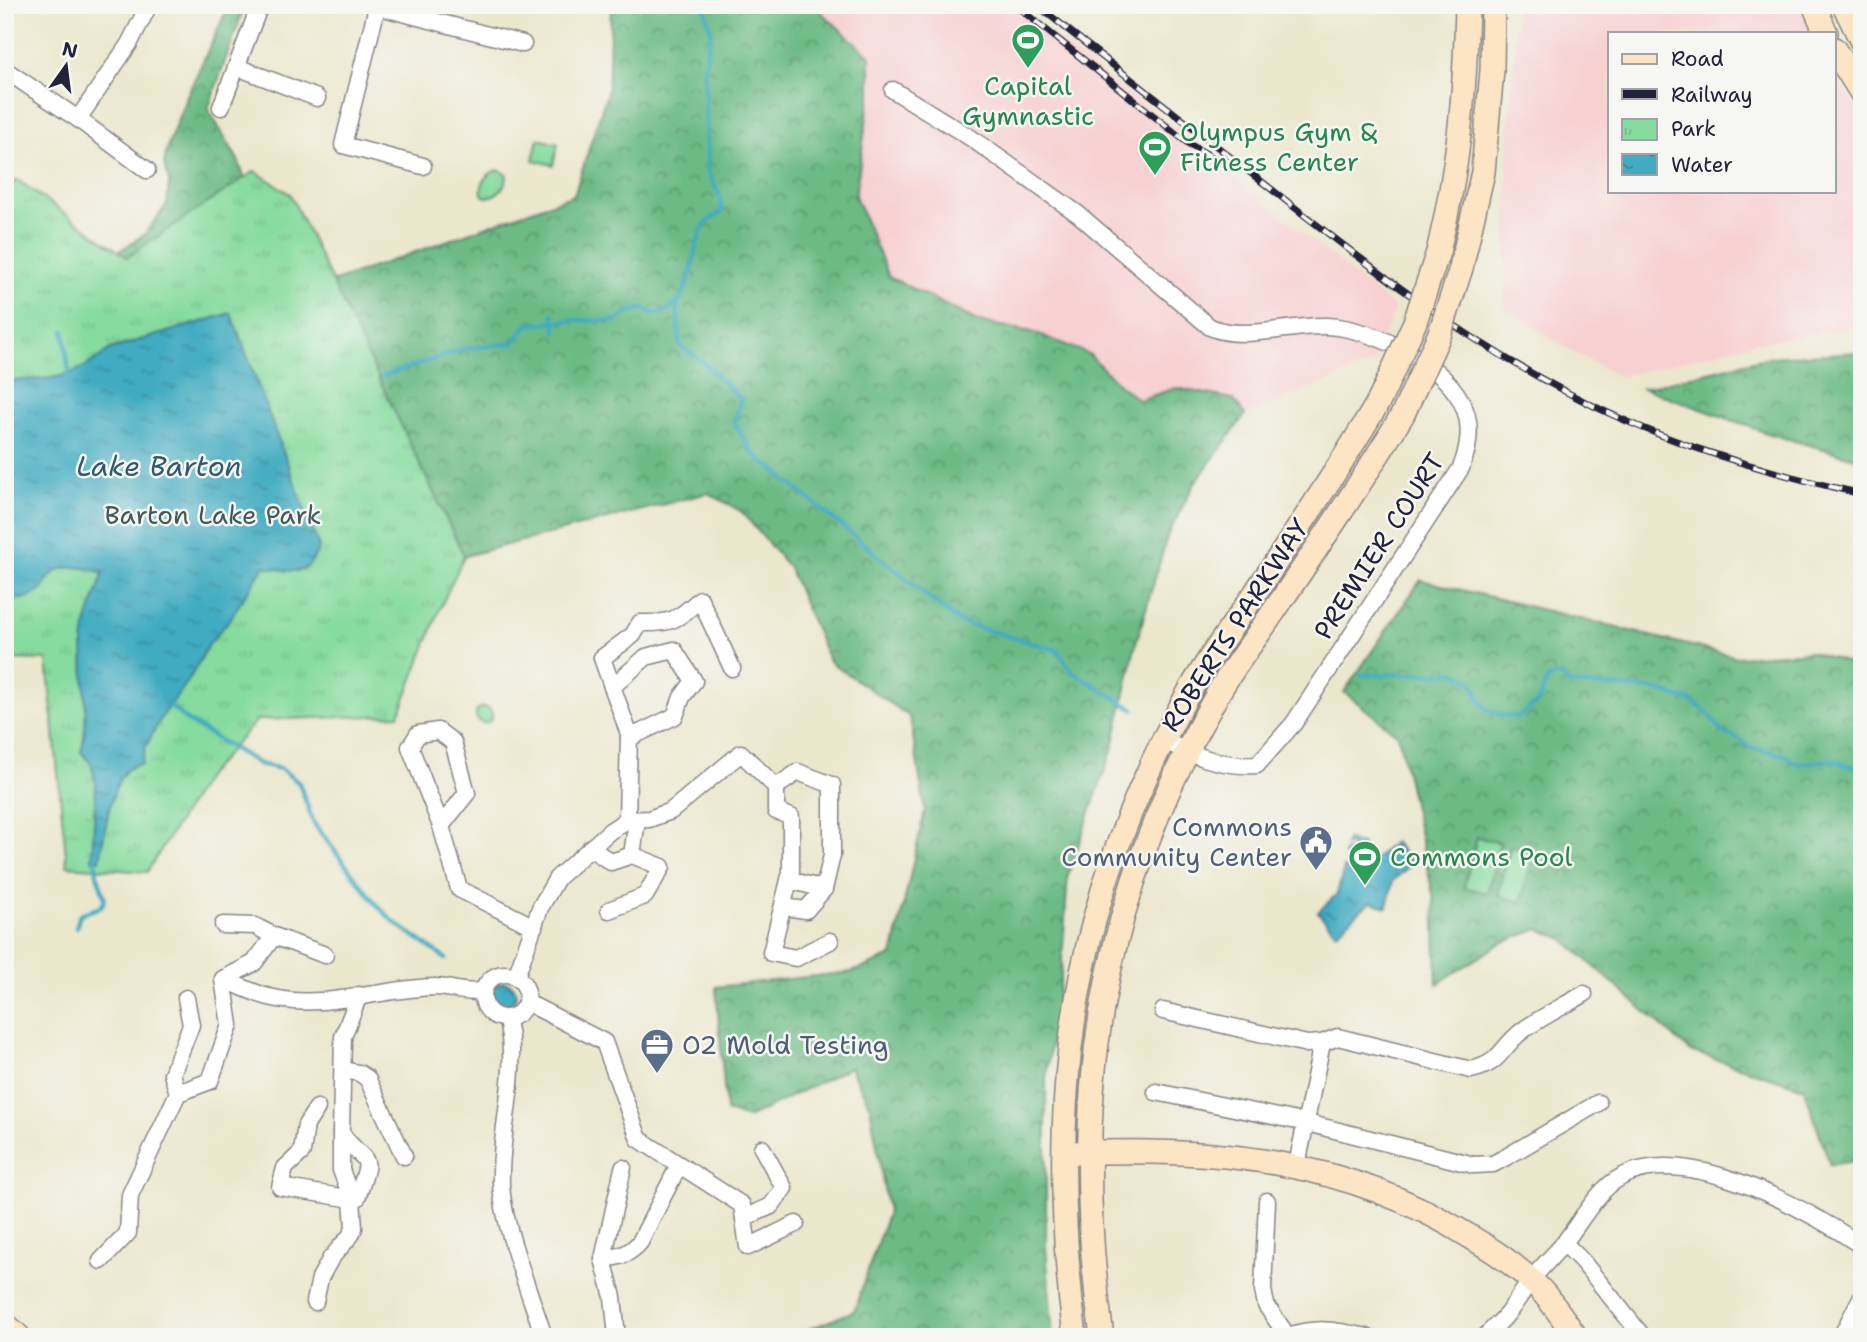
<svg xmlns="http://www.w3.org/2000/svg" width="1867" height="1342" viewBox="0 0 1867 1342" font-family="'Shantell Sans',sans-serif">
<defs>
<pattern id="forest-crowns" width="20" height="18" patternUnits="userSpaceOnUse" patternTransform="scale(1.75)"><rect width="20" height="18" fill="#6cbb85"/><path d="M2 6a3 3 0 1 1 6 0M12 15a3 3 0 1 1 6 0" fill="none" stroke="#58986e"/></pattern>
<pattern id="park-tufts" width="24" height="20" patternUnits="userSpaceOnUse" patternTransform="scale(1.75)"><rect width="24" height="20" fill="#86db9e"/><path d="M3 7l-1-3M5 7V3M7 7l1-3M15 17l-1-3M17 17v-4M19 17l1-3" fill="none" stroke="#73bc89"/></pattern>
<pattern id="water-ripples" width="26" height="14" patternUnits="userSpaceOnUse" patternTransform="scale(1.75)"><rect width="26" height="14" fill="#41abc1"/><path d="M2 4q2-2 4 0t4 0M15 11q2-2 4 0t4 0" fill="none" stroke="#368b9e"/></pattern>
</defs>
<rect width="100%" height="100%" fill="#f6f6f2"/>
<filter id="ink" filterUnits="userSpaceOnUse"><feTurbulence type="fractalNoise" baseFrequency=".0143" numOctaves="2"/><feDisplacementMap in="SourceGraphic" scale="14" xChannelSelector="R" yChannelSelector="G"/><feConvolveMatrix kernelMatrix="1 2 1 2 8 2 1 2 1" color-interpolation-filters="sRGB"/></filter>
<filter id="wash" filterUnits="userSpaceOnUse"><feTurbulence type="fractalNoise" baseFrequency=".00686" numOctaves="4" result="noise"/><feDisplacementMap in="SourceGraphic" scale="28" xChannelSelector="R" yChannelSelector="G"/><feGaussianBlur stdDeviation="1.57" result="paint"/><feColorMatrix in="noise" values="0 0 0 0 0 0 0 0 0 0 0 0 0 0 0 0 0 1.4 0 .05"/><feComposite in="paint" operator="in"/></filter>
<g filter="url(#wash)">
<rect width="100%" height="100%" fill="#ebe7cd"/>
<g fill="#f7d0d0">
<path d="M813 5H1010L1176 129 1395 308 1373 363 1245 415 1232 399 1176 388 1139 400 1119 385 1089 354 1036 333 977 321 889 277 855 196 870 96V56Z"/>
<path d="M1517 5H1801L1814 33H1610V191H1834V72L1862 116V326L1753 343 1620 377 1564 347 1505 308 1508 139Z"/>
</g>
<g fill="url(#forest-crowns)" stroke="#476e60" stroke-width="2">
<path d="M229 5H245L208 109 238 160 245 180 230 302 104 261 145 234 167 204 169 182 164 163 168 145 187 96Z"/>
<path d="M611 5H813L870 56V96L855 196 889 277 977 321 1036 333 1089 354 1119 385 1139 400 1176 388 1233 399 1245 415 1195 483 1168 534 1136 643 1113 747 1068 875 1061 975 1046 1078V1248L1053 1337H790L854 1311 888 1212 870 1106 850 1067 748 1118 726 1111 716 987 852 972 892 956 925 810 910 717 829 661 789 568 742 512 708 493 464 556 332 282 574 195 608 90Z"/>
<path d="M1862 352V460L1770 434 1643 388 1770 357Z"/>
<path d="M1421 580 1737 657 1812 652 1862 667V1160L1830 1165 1804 1088 1690 1051 1562 938 1539 929 1501 943 1437 984 1434 899 1398 735 1344 692Z"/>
</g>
<g fill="url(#park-tufts)" stroke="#547e6c" stroke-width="2">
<path d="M500 170 507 175C506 187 497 197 485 197L482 194C480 182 488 171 500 170Z"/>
<path d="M255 171 290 194 464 556 441 606 399 715 257 720 207 776 147 872 67 866 47 660 5 659V189L17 180 127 257Z"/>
<circle cx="484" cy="715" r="8"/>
</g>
<g fill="#86db9e" stroke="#547e6c" stroke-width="2">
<path d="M538 139 558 144 553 165 533 160Z"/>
<path d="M1477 837 1500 843 1487 893 1464 887Z"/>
<path d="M1511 846 1534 853 1521 902 1498 896Z"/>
</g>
<g fill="url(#water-ripples)" stroke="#32667e" stroke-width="2">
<path d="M231 313 319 547C307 580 292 571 264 566L230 619 209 644 189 680 161 718 145 748 142 764C138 765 134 765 131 767 110 778 104 838 100 860H92L96 783 91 764 81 752C90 717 83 683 83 647 83 622 97 597 103 573 87 568 64 562 51 576 47 580 45 586 41 590 31 599 18 599 5 602V381C51 379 73 380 110 349Z"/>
<path d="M1347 840 1362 844 1359 859 1343 855 1345 850 1351 853 1353 847 1351 845 1345 846Z"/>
<path d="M1394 842 1413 863 1393 881 1387 907 1370 902 1336 933 1318 912 1337 894 1344 868 1360 873Z"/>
<circle cx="504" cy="994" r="12"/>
</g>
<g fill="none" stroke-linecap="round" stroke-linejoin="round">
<g stroke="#41abc1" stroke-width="4.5">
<path d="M677 302 680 346 702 361 741 399 734 422 753 453 959 622 1057 650 1073 672 1133 709"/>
<path d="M553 314 556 331"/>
<path d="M64 331 69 374"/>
<path d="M383 376 464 349 513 343 527 325 574 320 616 321 630 312 645 308 652 314C695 311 689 259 702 229 705 222 716 216 722 211L720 196 708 172 704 72 711 31 704 5"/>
<path d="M1361 675 1456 673C1484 684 1471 694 1485 707 1493 716 1508 715 1518 717L1538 702 1548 678 1562 675 1570 684 1652 689 1692 701 1707 712 1722 732 1736 737 1751 748 1785 755 1794 762 1805 763 1831 760 1862 769"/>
<path d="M171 706 186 720 259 764 281 769 299 783 314 824 376 904 394 922 446 959"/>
<path d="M76 928 80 914 101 907 105 899 97 874 95 860"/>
</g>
</g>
</g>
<g filter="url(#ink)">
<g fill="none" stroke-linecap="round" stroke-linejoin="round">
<defs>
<g id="street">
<path d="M372 5 523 44"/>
<path d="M377 7 343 145 423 166"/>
<path d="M237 67 317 98"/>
<path d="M5 70 78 119 147 170"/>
<path d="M893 90 971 138 1078 214 1210 327C1243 342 1291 324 1327 326 1372 328 1449 364 1465 410 1472 429 1468 450 1461 468L1294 723 1257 765C1222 767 1194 756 1163 740"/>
<path d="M221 107 260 5"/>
<path d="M78 119 129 44 149 5"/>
<path d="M612 687 646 657 674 650 694 681 682 697 675 716 629 738"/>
<path d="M776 787 798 772 832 785V855L824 889 789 880"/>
<path d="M627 820 629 734 602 658 633 635 640 623C671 624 678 620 700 599L732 668"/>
<path d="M441 826 410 747 418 734 438 731 453 742 467 793 441 826 459 889 534 927"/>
<path d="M590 848 611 862 632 855"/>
<path d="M783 907 806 910 824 889"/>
<path d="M609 910 645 896 662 867 632 855 637 820"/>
<path d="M223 925 255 926 274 936"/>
<circle cx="505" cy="996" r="22"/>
<path d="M516 977 540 908 557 878 610 831 627 820 649 819 671 811 741 753 776 787V811L791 817V872L771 953 796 958 830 941"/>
<path d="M223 979 254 963 274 936 325 955"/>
<path d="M526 1002 604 1042 639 1139 742 1205 748 1247 796 1224"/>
<path d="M1163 1011 1307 1044 1322 1043 1338 1037 1471 1070C1502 1063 1500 1048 1522 1031 1541 1017 1564 1006 1584 994"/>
<path d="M506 1018C521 1068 499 1130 501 1183 503 1228 530 1292 544 1337"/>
<path d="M343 1070 359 1073 367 1078 404 1156"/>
<path d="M1156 1092 1307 1123 1474 1165 1493 1164 1508 1156 1598 1103"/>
<path d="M178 1093 172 1074 191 1025 186 998"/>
<path d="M317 1108 306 1125 302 1152 285 1168 280 1187 352 1199"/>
<path d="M341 1133C368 1169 374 1149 357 1198L352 1199"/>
<path d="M1297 1165 1322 1043"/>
<path d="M623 1168 603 1259C619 1257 629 1255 640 1242L679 1165"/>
<path d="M1267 1201 1263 1290 1266 1305 1288 1337"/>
<path d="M744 1218 771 1206 784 1188 762 1148"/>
<path d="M1564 1243 1582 1261 1643 1337"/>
<path d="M603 1259 613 1297 617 1337"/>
<path d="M101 1261 128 1233 130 1195 178 1093 210 1081 230 1025 223 979C238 985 253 993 269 997 323 1011 381 988 435 987 450 987 469 995 483 990"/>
<path d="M315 1302 320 1278 331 1258 351 1235 354 1228 352 1199 341 1170V1133L343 1037 359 995"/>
<path d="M1289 1336C1317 1326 1338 1331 1367 1337"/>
<path d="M1485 1337C1492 1329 1501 1322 1507 1314 1516 1303 1523 1290 1532 1279 1542 1266 1554 1255 1564 1243 1577 1226 1588 1207 1603 1191 1663 1127 1805 1208 1862 1246"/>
<path d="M1841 1337 1862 1296"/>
</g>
<g id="secondary">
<path d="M1814 5 1826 33"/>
<path d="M1844 5 1862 42"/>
<path d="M1834 49 1862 94"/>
<path d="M1438 252C1459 166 1465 94 1467 5"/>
<path d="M1461 268 1483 172 1492 70 1493 5"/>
<path d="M1076 1153C1216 1147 1347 1160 1469 1236 1493 1250 1517 1266 1537 1286 1552 1301 1564 1320 1576 1337"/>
<path d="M5 1324 19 1337"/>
<path d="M1075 1337C1045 1099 1070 902 1189 692 1208 658 1232 627 1254 595 1297 530 1341 466 1380 399"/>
<path d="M1102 1337C1069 1103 1098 903 1216 697 1232 668 1254 641 1272 614 1317 548 1362 482 1403 414"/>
</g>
</defs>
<use href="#street" stroke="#868484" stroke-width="19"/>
<use href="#secondary" stroke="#868484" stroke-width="26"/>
<use href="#street" stroke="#fff" stroke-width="16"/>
<use href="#secondary" stroke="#fce5c4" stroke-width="23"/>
<defs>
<g id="rail">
<path d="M1015 5 1189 144 1230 167"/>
<path d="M1037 5C1116 68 1196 130 1275 192 1370 267 1464 340 1572 395 1663 443 1762 471 1862 494"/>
</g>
</defs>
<use href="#rail" stroke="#22223b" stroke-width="7"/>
<use href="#rail" stroke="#f6f6f2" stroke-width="4.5" stroke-dasharray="13" stroke-linecap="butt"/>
<defs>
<g id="secondary-bridge">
<path d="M1380 399 1415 322 1438 252"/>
<path d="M1403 414 1440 333 1461 268"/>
</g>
</defs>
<use href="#secondary-bridge" stroke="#868484" stroke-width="26" stroke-linecap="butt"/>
<use href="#secondary-bridge" stroke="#fce5c4" stroke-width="23"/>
</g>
</g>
<defs>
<symbol id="stadium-pin" viewBox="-11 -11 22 30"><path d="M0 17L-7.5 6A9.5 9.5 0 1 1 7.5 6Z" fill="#2e9e5b" stroke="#f6f6f2"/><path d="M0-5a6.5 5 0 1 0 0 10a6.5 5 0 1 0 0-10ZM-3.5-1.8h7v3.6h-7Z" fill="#fff"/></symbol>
<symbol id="civic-pin" viewBox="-11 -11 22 30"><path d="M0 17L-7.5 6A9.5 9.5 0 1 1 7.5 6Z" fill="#5c6f8a" stroke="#f6f6f2"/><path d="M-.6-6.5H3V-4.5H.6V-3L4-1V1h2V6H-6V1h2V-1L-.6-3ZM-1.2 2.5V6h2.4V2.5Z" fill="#fff"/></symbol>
<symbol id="office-pin" viewBox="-11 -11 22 30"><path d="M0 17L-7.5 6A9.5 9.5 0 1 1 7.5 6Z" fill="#5c6f8a" stroke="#f6f6f2"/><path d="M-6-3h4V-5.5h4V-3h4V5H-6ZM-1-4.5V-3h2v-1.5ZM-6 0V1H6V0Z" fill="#fff"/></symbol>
</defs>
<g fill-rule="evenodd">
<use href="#stadium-pin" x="1009" y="21" width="38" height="52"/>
<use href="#stadium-pin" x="1136" y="128" width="38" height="52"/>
<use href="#civic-pin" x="1297" y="823" width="38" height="52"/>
<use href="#stadium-pin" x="1346" y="838" width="38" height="52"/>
<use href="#office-pin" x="638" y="1026" width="38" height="52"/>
</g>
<g text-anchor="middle" stroke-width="5" stroke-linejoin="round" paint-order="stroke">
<g font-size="26" fill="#27864d" stroke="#f6f6f2" text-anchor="start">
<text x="1028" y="95" text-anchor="middle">Capital<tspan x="1028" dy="30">Gymnastic</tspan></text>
<text x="1180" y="141">Olympus Gym &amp;<tspan x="1180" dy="30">Fitness Center</tspan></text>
<text x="1390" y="866">Commons Pool</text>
</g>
<g font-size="26" fill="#405a59" stroke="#f6f6f2">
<text x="213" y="524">Barton Lake Park</text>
</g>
<g font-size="26" fill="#22223b" stroke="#f6f6f2">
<text transform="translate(1379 546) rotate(-57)" y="9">PREMIER COURT</text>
<text transform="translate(1235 625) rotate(-57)" y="9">ROBERTS PARKWAY</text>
</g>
<g font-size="26" fill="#4e5e75" stroke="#f6f6f2" text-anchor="end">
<text x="1292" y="836">Commons<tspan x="1292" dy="30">Community Center</tspan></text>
<text x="682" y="1054" text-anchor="start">O2 Mold Testing</text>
</g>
<g font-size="28" font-style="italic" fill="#2e5971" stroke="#f6f6f2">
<text x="159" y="476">Lake Barton</text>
</g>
</g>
<rect width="1867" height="1342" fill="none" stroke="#f6f6f2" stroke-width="28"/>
<rect x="1608" y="32" width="228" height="161" fill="#f6f6f2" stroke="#a1a1a9" stroke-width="2"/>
<rect x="1622" y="54" width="35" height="10" fill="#fce5c4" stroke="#a1a1a9" stroke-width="2"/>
<text x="1671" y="66" font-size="21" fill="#22223b">Road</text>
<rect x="1622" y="89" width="35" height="10" fill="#22223b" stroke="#a1a1a9" stroke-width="2"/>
<text x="1671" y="102" font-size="21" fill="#22223b">Railway</text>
<rect x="1622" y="119" width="35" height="21" fill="url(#park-tufts)" stroke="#a1a1a9" stroke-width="2"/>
<text x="1671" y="136" font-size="21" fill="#22223b">Park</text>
<rect x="1622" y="154" width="35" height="21" fill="url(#water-ripples)" stroke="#a1a1a9" stroke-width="2"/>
<text x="1671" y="172" font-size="21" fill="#22223b">Water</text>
<g transform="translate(66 66) rotate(14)" stroke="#f6f6f2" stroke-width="5" paint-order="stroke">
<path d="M0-5L12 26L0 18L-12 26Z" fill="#22223b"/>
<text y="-10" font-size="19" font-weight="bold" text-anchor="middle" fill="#22223b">N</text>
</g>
</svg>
